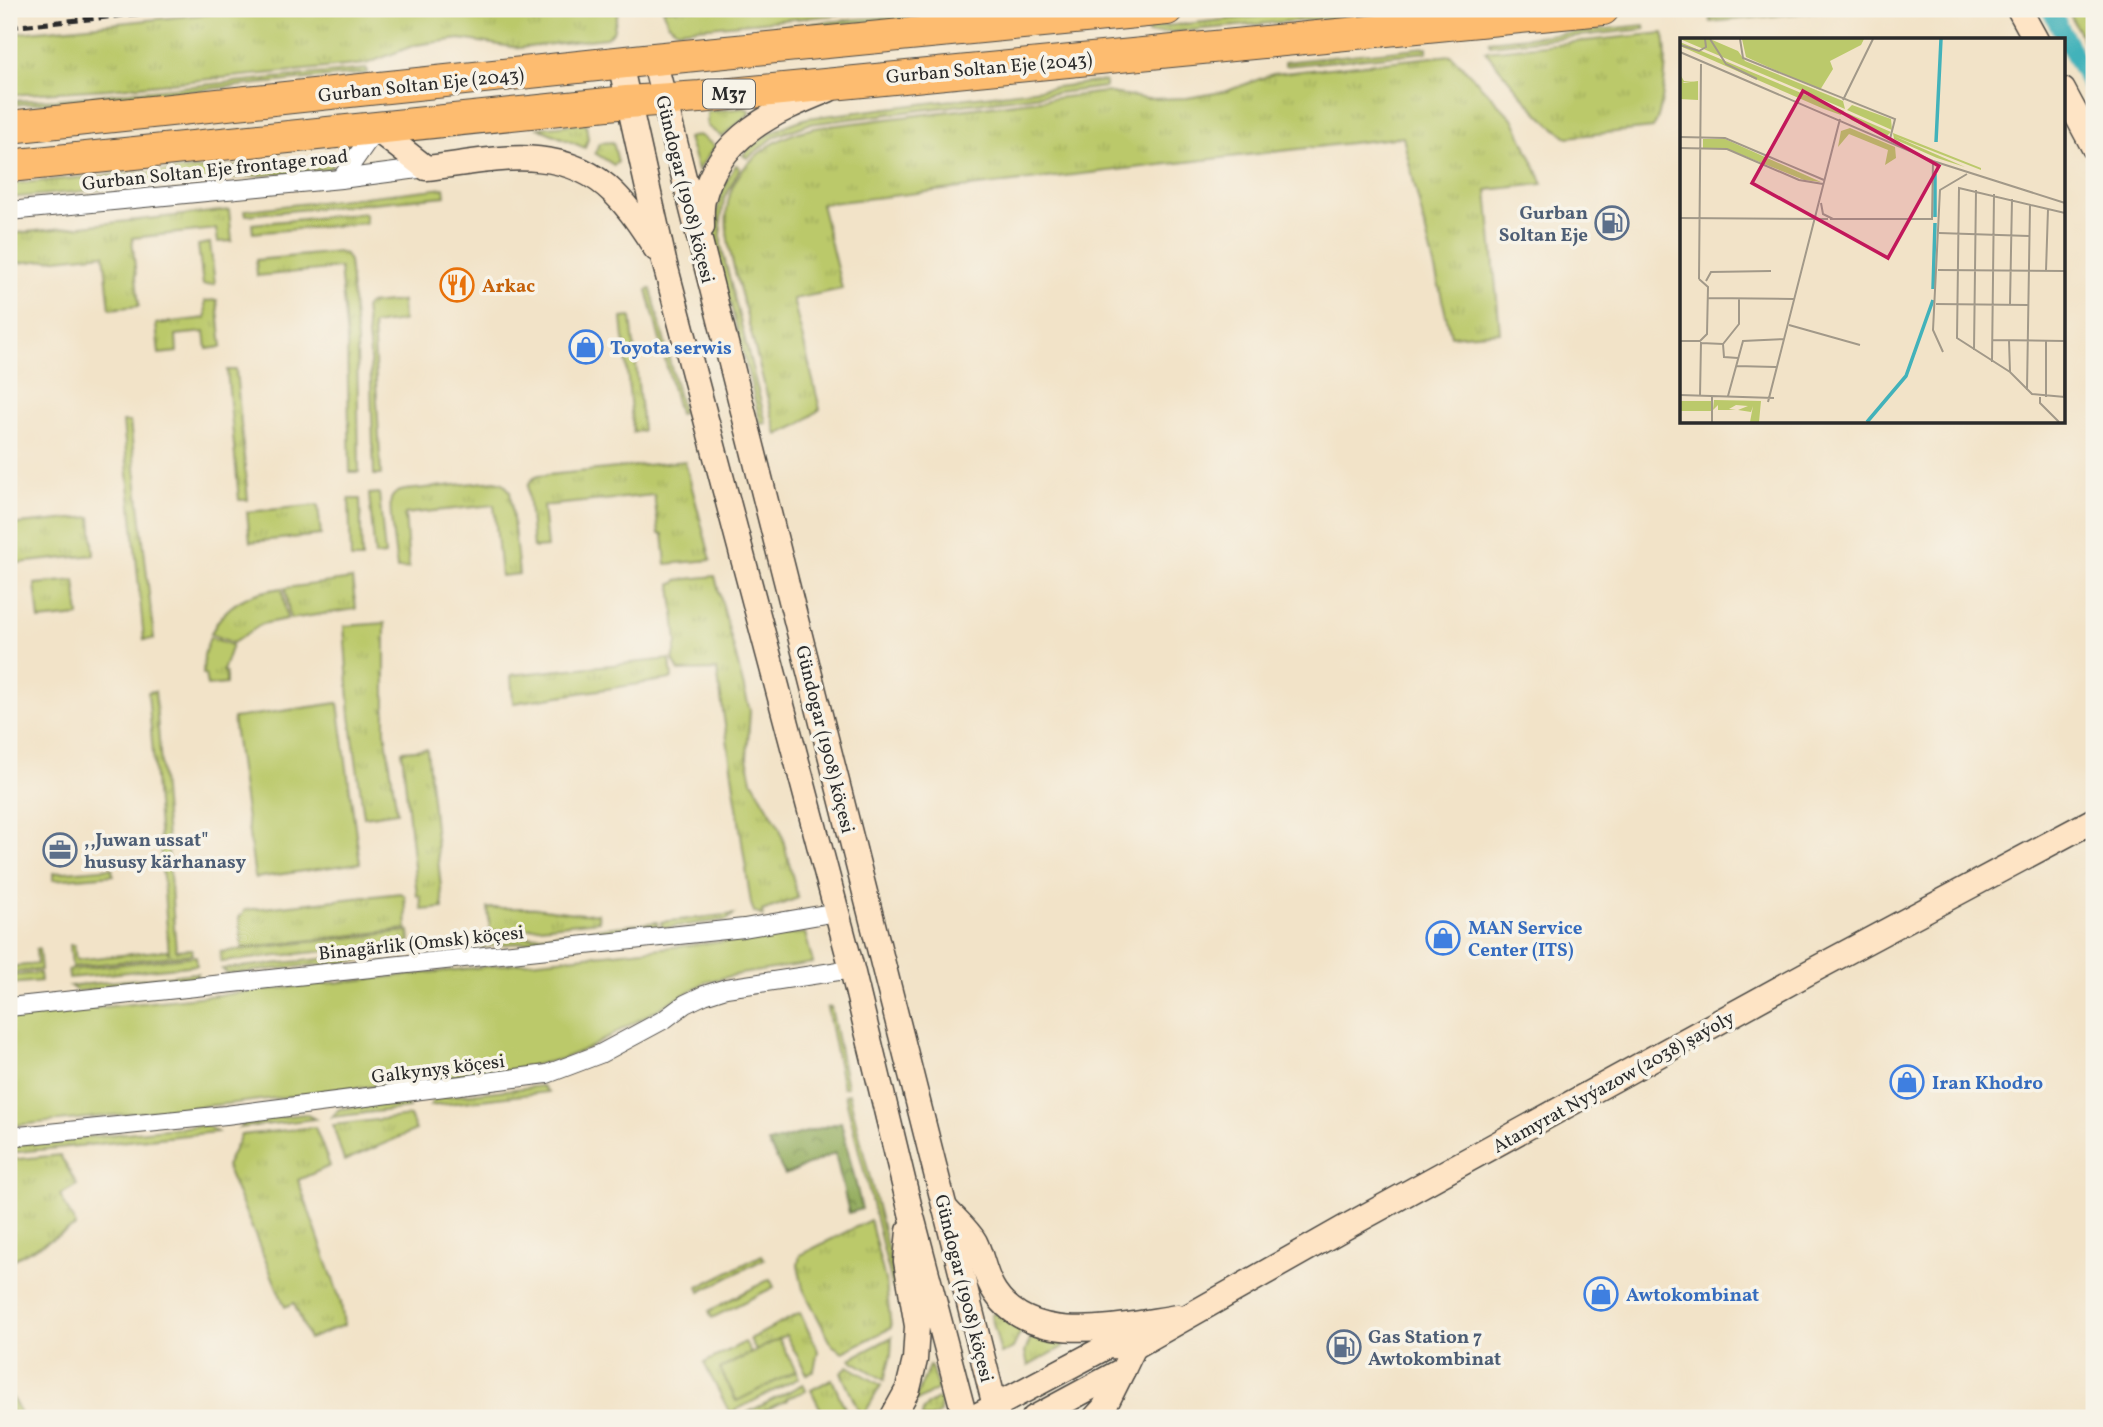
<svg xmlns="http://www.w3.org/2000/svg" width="2103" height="1427" viewBox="0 0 2103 1427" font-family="Vollkorn,serif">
<defs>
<pattern id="grass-tufts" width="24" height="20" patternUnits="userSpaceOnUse" patternTransform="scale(1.75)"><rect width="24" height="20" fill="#bbc96b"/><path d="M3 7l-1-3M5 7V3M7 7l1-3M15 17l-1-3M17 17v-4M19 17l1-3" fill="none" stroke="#a1ad5d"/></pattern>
<pattern id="forest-crowns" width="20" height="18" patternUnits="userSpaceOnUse" patternTransform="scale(1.75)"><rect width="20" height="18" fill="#94ad5f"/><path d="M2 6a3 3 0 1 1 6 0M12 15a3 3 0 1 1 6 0" fill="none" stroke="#798d4f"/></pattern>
</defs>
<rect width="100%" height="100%" fill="#f7f3e8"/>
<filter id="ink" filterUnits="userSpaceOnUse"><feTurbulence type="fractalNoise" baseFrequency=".0143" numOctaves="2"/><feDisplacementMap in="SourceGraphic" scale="14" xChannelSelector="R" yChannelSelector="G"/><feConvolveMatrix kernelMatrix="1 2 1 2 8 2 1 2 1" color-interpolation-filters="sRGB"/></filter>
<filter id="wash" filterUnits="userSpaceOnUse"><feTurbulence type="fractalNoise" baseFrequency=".00686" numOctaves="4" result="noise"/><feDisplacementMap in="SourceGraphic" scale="28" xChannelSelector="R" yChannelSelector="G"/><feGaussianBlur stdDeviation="1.57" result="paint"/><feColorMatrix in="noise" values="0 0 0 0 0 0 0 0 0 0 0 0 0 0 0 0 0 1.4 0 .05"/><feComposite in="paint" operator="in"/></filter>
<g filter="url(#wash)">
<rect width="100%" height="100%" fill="#f2e3c8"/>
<g fill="url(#grass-tufts)" stroke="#737a4b" stroke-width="2">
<path d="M258 9H618V12L613 32 606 38 519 48 460 39 415 45 366 64 108 89 9 95V34Z"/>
<path d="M663 9H898L677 30 668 23Z"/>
<path d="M964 9H1002L755 33 754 29Z"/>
<path d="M1325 9H1428L1148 34V28Z"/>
<path d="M1797 9H1841L1711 22 1710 18Z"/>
<path d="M2067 9H2094V61Z"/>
<path d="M1644 25 1645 29 1490 45 1489 41Z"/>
<path d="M1663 33C1669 52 1664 111 1653 128L1568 137C1540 122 1507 76 1485 51Z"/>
<path d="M1427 47V52L1285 66V62Z"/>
<path d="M1451 55 1514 120 1543 184 1487 190 1500 332 1451 336 1403 137 821 204 842 289 793 299 820 409 799 425 777 435C766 391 755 348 744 305 736 274 724 241 727 210 731 162 779 133 821 127L1105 92 1148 99 1187 98 1227 91 1273 74Z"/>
<path d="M367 69V73L109 99 9 105V101L57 99Z"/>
<path d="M1105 81V87L809 124 776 136 747 158 743 155C761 136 783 125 808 118Z"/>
<path d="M744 108 749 110V114L722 137 707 126V112Z"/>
<path d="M586 123 588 139 585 148 538 128Z"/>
<path d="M699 135 715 146 698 170 688 138Z"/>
<path d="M613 142 618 162 614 165 595 153 599 143Z"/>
<path d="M329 161 333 165 330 169 9 198V184L120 174Z"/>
<path d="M736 165 740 168 724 199 721 220V245L766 423 761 424 716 246C714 215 719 190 736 165Z"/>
<path d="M444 188 445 196 246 215 245 210Z"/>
<path d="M229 210 232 241 218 242 216 229 132 238 139 306 110 309 104 254 9 264V234Z"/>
<path d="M365 213 366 223 253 233 252 224Z"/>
<path d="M210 243 215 284 203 285 198 245Z"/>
<path d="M339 252 345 254 349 261 357 342 359 472H350L347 340 340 268 257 276 256 260Z"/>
<path d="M651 289 683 413 679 414 647 290Z"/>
<path d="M217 300 222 347 207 349 205 332 176 335 177 352 159 354 156 324 206 318 205 301Z"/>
<path d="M402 301 403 321 373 325 381 475H374L370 355 365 308 368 304Z"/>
<path d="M631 317 643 431 633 432 622 318Z"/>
<path d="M236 370 248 500H239L227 370Z"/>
<path d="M123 422H130L154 639 144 640Z"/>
<path d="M685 461 711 560 666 564 663 534H659L654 495 543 506 547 547 533 548 528 492C527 484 530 479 538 476Z"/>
<path d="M495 481 503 483 510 491 519 574 501 576 494 505 405 514 409 568 397 569C396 554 388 511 391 499 393 493 399 491 405 490Z"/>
<path d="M379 493 385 555 375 556 369 494Z"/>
<path d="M349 499H360L362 559H351Z"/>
<path d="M318 505 321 535 250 542 247 512Z"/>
<path d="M91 517 94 555 9 564V525Z"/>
<path d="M715 576 750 711 747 758 752 780 780 828 798 898 762 911 763 916 754 912 751 904 717 670 679 671 673 660 677 643 671 584 676 583 677 580Z"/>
<path d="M352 579 356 609 290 619 285 588Z"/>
<path d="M75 580 79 616 39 620 35 584Z"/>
<path d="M9 586H13L16 623H9Z"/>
<path d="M282 588 287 619 262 624 233 643 211 634C224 603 251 592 282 588Z"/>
<path d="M385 623V731L397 812 364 817 350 716 344 626Z"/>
<path d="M210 637 232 645 223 671 226 673V684L207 686 205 674H203L204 655Z"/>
<path d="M670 659 672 679 513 703 511 675Z"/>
<path d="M155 691 176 950 192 949V954L72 967 70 945H74L76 960 167 950 169 954 148 692Z"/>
<path d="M427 749 443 908 422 910 420 896H417L402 751Z"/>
<path d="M112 868 113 875 53 880V873Z"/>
<path d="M401 893 405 896 407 929 242 948 239 918 245 910Z"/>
<path d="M488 908H535L583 914 598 913 599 921 490 932Z"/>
<path d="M734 914 727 920 662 928 661 922Z"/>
<path d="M657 922 658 928 434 952 427 948Z"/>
<path d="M409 931 410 942 221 962 220 952Z"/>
<path d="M39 948 41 970 9 973V967L37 964 36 949Z"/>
<path d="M409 950 405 955 400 956 228 974 222 969Z"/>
<path d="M196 956 197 965 69 978 68 970Z"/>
<path d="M40 973 41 981 9 984V976Z"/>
<path d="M198 973 197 978 77 991 70 986Z"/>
<path d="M831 1007 847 1087 843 1088 827 1008Z"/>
<path d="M542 1086 548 1092 430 1106 434 1098Z"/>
<path d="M849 1094 897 1286 893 1288 845 1095Z"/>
<path d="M404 1102 409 1108 332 1117 339 1109Z"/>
<path d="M305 1114 315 1119 239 1128 246 1121Z"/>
<path d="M410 1116 416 1130 344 1161 333 1125Z"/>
<path d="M205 1125 217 1132 9 1153V1145Z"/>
<path d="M315 1127 330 1166 298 1180 341 1302 344 1325 309 1339 294 1303 285 1307 226 1166 241 1135Z"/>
<path d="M60 1155 77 1185 60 1195 76 1226 9 1262V1160Z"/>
<path d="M870 1220 886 1284 891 1328 843 1352 832 1345 803 1289 798 1265 800 1255Z"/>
<path d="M762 1255 764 1259 700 1292 698 1287Z"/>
<path d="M770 1279 774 1287 712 1318 709 1311Z"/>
<path d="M800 1313 818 1351 814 1370 807 1374 786 1335 756 1351 750 1339Z"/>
<path d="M995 1313 1022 1329 1013 1348 1001 1354 991 1315Z"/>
<path d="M1032 1335 1063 1341V1347L1028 1366 1025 1352Z"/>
<path d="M892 1337 891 1355 884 1380 850 1359Z"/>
<path d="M745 1342 751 1353 720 1369 736 1401 796 1371 799 1378 730 1413 704 1363Z"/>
<path d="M848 1366 881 1385 862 1418 841 1373Z"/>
<path d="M929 1366 931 1367 938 1389 917 1401 915 1400Z"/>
<path d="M832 1379 849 1418H825L811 1390Z"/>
<path d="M803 1384 806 1391 787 1398V1400L761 1412V1414L753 1418H737Z"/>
<path d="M11 1396 23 1418H9V1397Z"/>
<path d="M941 1397 940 1413 931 1418H922C921 1407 932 1402 941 1397Z"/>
</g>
<path fill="url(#forest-crowns)" stroke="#606c45" stroke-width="2" d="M841 1122 862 1209 849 1213 835 1153 785 1175 768 1143Z"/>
<g fill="#bbc96b" stroke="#737a4b" stroke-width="2">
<path d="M338 703 360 863 255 878 233 718Z"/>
<path d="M805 933 813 963 740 974 706 982 589 1048 561 1059 516 1069 235 1103 9 1126V1017Z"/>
<path d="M779 1339 796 1371 737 1401 720 1369Z"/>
</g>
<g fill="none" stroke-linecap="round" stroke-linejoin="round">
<path stroke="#42b2ba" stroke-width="18" d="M2050 9 2094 92"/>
</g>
</g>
<g filter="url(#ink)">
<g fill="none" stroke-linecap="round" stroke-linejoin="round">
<defs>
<g id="street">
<path d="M341 179 376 129"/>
<path d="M9 211 341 179 426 168"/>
<path d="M9 1007 744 928 837 912"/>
<path d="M9 1137 226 1115 547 1074 600 1054 665 1019 685 1004 704 995 726 988 852 969"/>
</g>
<g id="secondary">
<path d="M2019 9 2036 40"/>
<path d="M654 59 998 1418"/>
<path d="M620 63 664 261 852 969 911 1213 965 1418"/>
<path d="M2063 90 2094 148"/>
<path d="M376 129 426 168C491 161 562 141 614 193 631 210 643 229 656 249"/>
<path d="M702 227C702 218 701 208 703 200 718 136 774 112 828 90"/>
<path d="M946 1209C955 1219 968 1230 975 1242 983 1258 984 1276 995 1292 1033 1349 1122 1325 1178 1317"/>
<path d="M980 1414 1108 1346 1134 1347 1344 1228 1806 974 2094 820"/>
<path d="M892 1418 908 1389 915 1360 917 1326 906 1261 909 1231"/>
<path d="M1034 1418 1123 1370 1134 1347"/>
<path d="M1095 1418 1104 1408 1123 1370"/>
</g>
<g id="highway">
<path d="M9 127 654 59 1167 9"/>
<path d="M9 166 627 102 700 97 1603 9"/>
</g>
</defs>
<use href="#street" stroke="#494743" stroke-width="20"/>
<use href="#secondary" stroke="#494743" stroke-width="27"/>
<use href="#highway" stroke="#494743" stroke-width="34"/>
<use href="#street" stroke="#fff" stroke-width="18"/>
<use href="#secondary" stroke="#fee4c5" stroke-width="24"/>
<use href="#highway" stroke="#fdbc6f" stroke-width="32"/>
<path stroke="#2b2b2b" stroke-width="5" stroke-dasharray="10 5" stroke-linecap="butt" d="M9 27 186 9"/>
</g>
</g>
<defs>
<symbol id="fuel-ring" viewBox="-11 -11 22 22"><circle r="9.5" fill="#f7f3e8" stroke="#5c6f8a" stroke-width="1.5"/><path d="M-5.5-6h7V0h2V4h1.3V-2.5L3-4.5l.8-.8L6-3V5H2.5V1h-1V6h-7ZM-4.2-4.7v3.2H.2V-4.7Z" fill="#5c6f8a"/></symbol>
<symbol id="restaurant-ring" viewBox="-11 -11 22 22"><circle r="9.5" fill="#f7f3e8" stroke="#e8710a" stroke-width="1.5"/><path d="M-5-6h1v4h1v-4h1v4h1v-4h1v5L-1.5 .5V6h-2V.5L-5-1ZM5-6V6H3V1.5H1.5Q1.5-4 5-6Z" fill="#e8710a"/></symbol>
<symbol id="shop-ring" viewBox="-11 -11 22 22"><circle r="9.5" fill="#f7f3e8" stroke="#3f7fe0" stroke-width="1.5"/><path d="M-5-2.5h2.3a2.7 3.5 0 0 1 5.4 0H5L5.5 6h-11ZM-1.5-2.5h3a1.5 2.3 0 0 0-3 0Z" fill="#3f7fe0"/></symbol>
<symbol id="office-ring" viewBox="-11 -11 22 22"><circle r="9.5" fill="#f7f3e8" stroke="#5c6f8a" stroke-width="1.5"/><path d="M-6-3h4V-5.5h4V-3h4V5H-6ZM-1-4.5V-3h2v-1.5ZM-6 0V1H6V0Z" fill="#5c6f8a"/></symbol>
</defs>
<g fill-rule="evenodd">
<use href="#fuel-ring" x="1593" y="204" width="38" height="38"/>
<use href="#restaurant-ring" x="438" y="266" width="38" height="38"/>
<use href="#shop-ring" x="567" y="328" width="38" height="38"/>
<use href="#office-ring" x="41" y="831" width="38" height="38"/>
<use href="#shop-ring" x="1424" y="919" width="38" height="38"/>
<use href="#shop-ring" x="1888" y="1063" width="38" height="38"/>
<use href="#shop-ring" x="1582" y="1275" width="38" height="38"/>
<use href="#fuel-ring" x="1325" y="1328" width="38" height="38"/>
</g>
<g text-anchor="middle" stroke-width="7" stroke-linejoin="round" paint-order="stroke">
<rect fill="#f7f3e8" stroke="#686764" stroke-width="2" x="703" y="79.5" width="52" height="29" rx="5"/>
<g font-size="18" font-weight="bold" fill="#2b2b2b">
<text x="729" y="100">M37</text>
</g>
<g font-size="19" fill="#2b2b2b" stroke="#f7f3e8">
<text transform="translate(989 67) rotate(-5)" y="7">Gurban Soltan Eje (2043)</text>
<text transform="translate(421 84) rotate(-6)" y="7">Gurban Soltan Eje (2043)</text>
<text transform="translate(215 169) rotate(-6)" y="7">Gurban Soltan Eje frontage road</text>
<text transform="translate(686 189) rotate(76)" y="7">Gündogar (1908) köçesi</text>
<text transform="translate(826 739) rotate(76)" y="7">Gündogar (1908) köçesi</text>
<text transform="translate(421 942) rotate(-6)" y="7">Binagärlik (Omsk) köçesi</text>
<text transform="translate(438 1068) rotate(-7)" y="7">Galkynyş köçesi</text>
<text transform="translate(1613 1081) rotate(-29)" y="7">Atamyrat Nyýazow (2038) şaýoly</text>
<text transform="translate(965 1288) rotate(76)" y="7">Gündogar (1908) köçesi</text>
</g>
<g font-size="19" font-weight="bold" fill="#4e5e75" stroke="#f7f3e8" text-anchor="start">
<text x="1588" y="219" text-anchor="end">Gurban<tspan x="1588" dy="22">Soltan Eje</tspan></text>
<text x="84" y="846">,,Juwan ussat"<tspan x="84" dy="22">hususy kärhanasy</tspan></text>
<text x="1368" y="1343">Gas Station 7<tspan x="1368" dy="22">Awtokombinat</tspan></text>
</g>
<g font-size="19" font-weight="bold" fill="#c56008" stroke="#f7f3e8" text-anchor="start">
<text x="482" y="292">Arkac</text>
</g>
<g font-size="19" font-weight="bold" fill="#366cbe" stroke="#f7f3e8" text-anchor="start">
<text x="610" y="354">Toyota serwis</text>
<text x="1468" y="934">MAN Service<tspan x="1468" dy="22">Center (ITS)</tspan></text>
<text x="1932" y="1089">Iran Khodro</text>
<text x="1626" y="1301">Awtokombinat</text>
</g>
</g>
<g transform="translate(1680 38)">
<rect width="385" height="385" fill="#f2e3c8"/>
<path d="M0 1H30L58 13 65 23 163 63 165 71ZM0 4 164 73 161 77 144 71 0 8ZM1 38 4 43H14L4 44 3 45 18 43V62L0 61ZM172 67 211 81 212 92 167 72ZM167 75 211 94 207 98 171 82ZM170 90 215 109 216 120 205 127 208 112 169 96 158 109 161 93ZM213 95 301 130V132L214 98 285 129 257 120 214 101ZM34 362 81 363 79 384H70L73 368 71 374 58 372 68 368 56 367 49 371 56 372H38V367L33 372Z" fill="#bbc96b"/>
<path d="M62 1H184L181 7 150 23 153 31 140 52 66 19ZM23 101H45L141 144 124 142 47 111 23 110ZM0 363H31V373H0Z" fill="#bbc96b"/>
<path fill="none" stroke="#42b2ba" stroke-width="3.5" d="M256 104 261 1M255 179V136M253 251 255 185M187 384 226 338 253 262"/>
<path fill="none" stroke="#a29989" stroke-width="2" d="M30 1 46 26 77 41M60 1 63 20 215 81 210 101M0 7 19 13 26 9 25 1M0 14 253 123 385 165M163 62 193 1M0 99 45 100 144 142M0 110 47 111 119 142 143 146M141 165 143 176 153 181M385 175 279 150 277 300 330 334 352 356 385 359M0 180 148 181M150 181H252L253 124M259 195 349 198M258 232 385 233M366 233 368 171M19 241 21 26M26 243 31 234 91 233M28 260 114 261M256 266 348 267M330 266 332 161M109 287 180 307M312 302 385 303M329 302 330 334M0 303H20L27 296 28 249 19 241M21 305 43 306 59 286V260M43 306 44 319 58 320M294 312 296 152M263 314 253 292 260 152 287 136M312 324 314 156M56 328 96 329M347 352 350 166M0 357 94 360M20 358 21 304M32 358V384M48 358 63 303 104 301M360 359V365L379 384M366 359V303M384 359 385 272M88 364 160 81"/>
<path fill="#c2185b" fill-opacity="0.15" stroke="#c2185b" stroke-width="3.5" d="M123 53 259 128 208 220 72 145Z"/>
<rect width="385" height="385" fill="none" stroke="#2b2b2b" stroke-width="3.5"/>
</g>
<rect width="2103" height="1427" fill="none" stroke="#f7f3e8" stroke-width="35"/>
</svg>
